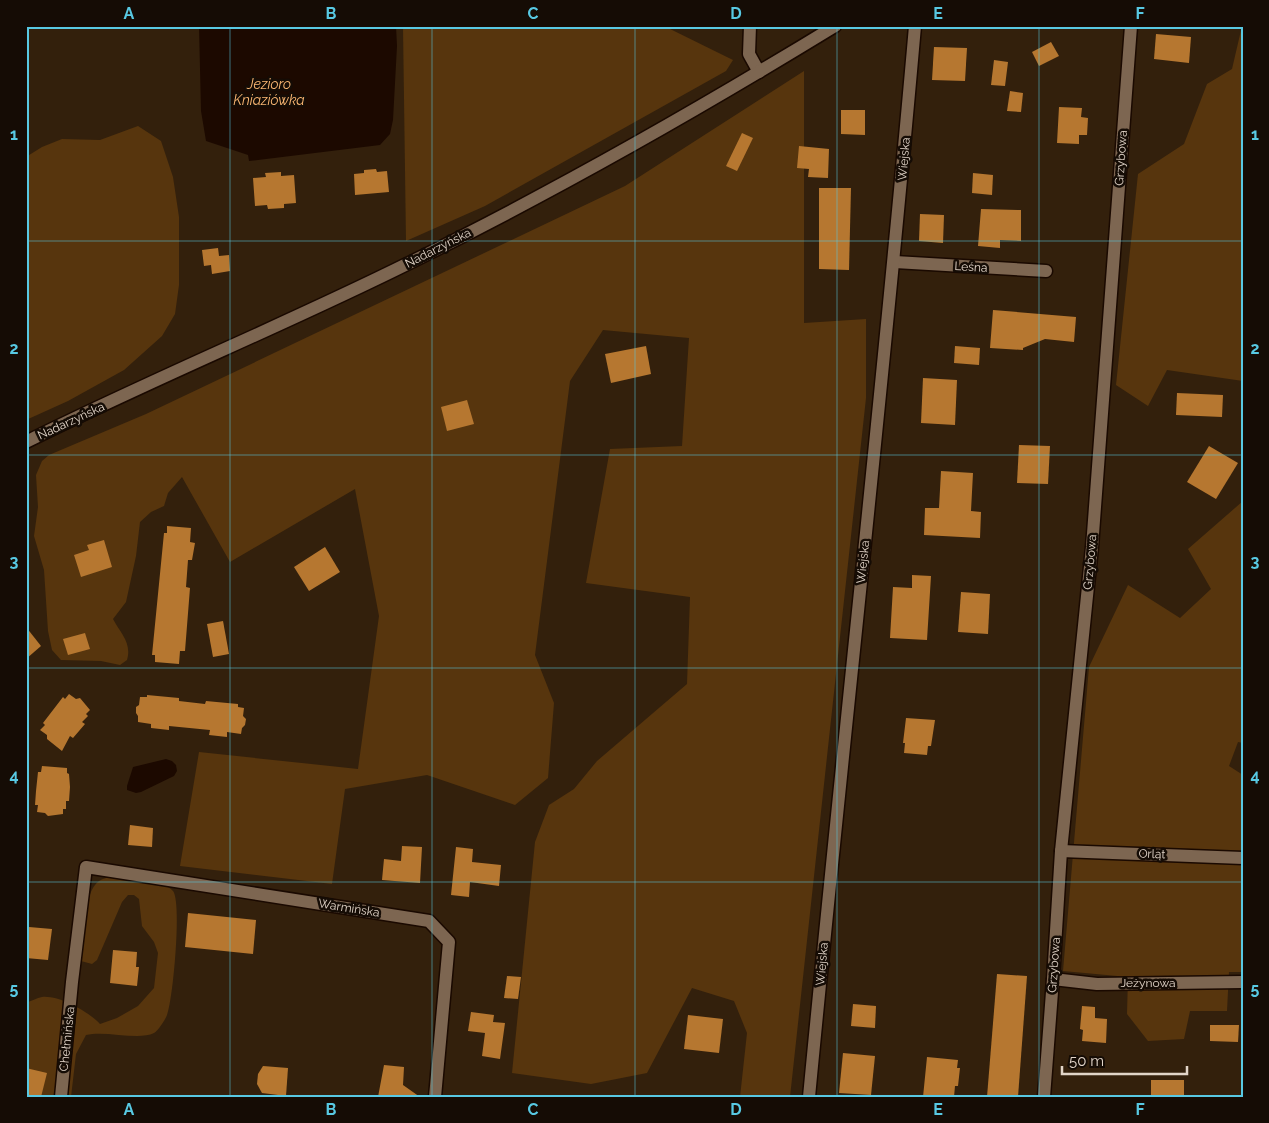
<svg xmlns="http://www.w3.org/2000/svg" width="1269" height="1123" viewBox="0 0 1269 1123" font-family="Raleway,sans-serif">
<rect width="100%" height="100%" fill="#33200c"/>
<g fill="#57350d">
<path d="M403 26H664L733 60 726 71 485 206 406 241Z"/>
<path d="M1242 26 1243 381 1167 370 1148 406 1116 385 1138 174 1184 144 1207 84 1232 69Z"/>
<path d="M804 71V323L866 319V398L790 1097H740L747 1033 734 1001 692 988 647 1073 591 1084 512 1073 535 842 549 805 574 789 597 761 687 684 690 597 586 583 610 449 682 446 689 338 603 330 570 381 535 655 554 703 548 778 515 805 427 775 345 789 332 884 180 866 199 752 358 769 379 616 355 489 230 562 182 477 168 493 164 506 151 512 140 522 136 556 126 602 113 619C121 634 132 643 127 660L120 665 101 661 61 660 52 650 48 631 44 570 34 536 38 507 36 475 42 461 49 455 146 414 625 186Z"/>
<path d="M138 126 161 141 173 177 179 217V285L175 314 162 336 124 370 68 401 26 420V157L42 147 62 139 100 140Z"/>
<path d="M1243 501V743L1238 742 1229 766 1243 775V972H1229L1227 1011H1190L1184 1039 1148 1041 1127 1014 1128 977 1063 971 1089 667 1128 585 1180 618 1211 589 1188 549Z"/>
<path d="M119 876C131 879 165 881 173 891 182 902 173 1000 167 1015 165 1020 158 1031 154 1033 138 1041 106 1030 86 1035L76 1054 71 1097H26V1003C31 1001 37 998 42 997 59 995 89 1012 100 1024L117 1018 138 1006 154 988 158 953 154 942 142 926 139 899 134 895H128L122 902 97 960 92 964 81 961C82 942 83 892 99 881 105 877 112 877 119 876Z"/>
</g>
<g fill="#1c0900">
<path d="M199 26H396L397 46 393 120 390 134 380 145 249 161 248 155 206 141 201 111Z"/>
<path d="M166 759 172 761 176 765 177 771 174 776 141 792 136 793 127 790V786L133 767Z"/>
</g>
<g fill="#b67730">
<path d="M1156 34 1191 37 1189 63 1154 59Z"/>
<path d="M1051 42 1059 56 1039 66 1032 52Z"/>
<path d="M934 47 967 48 965 81 932 80Z"/>
<path d="M994 60 1008 62 1005 86 991 85Z"/>
<path d="M1010 91 1023 93 1021 112 1007 111Z"/>
<path d="M1059 107 1082 108 1081 117 1088 118 1087 135H1079V144L1057 143Z"/>
<path d="M841 110H865V135L841 134Z"/>
<path d="M742 133 753 138 737 171 726 166Z"/>
<path d="M799 146 829 149 828 178 808 177 809 169 797 168Z"/>
<path d="M376 169 377 172 387 171 389 192 355 195 354 174 364 173V170Z"/>
<path d="M281 172V176L294 175 296 203 284 204V208L268 209 267 205 255 206 253 178 266 177 265 173Z"/>
<path d="M973 173 993 175 992 195 972 193Z"/>
<path d="M819 188H851L849 270 819 269Z"/>
<path d="M981 209 1021 210V241L1000 240V248L978 246Z"/>
<path d="M920 214 944 215 943 243 919 241Z"/>
<path d="M218 248 219 256 229 255 230 271 212 274 211 265 204 266 202 250Z"/>
<path d="M993 310 1076 317 1074 342 1045 339 1023 348V350L990 348Z"/>
<path d="M646 346 651 374 611 383 605 354Z"/>
<path d="M955 346 980 348 979 365 954 363Z"/>
<path d="M923 378 957 380 955 425 921 423Z"/>
<path d="M1177 393 1223 395 1222 417 1176 415Z"/>
<path d="M467 400 474 424 447 431 441 407Z"/>
<path d="M1019 445 1050 446 1048 484 1017 483Z"/>
<path d="M1209 446 1238 463 1216 499 1187 482Z"/>
<path d="M941 471 973 473 971 511 981 512 980 538 924 535 925 508H939Z"/>
<path d="M167 526 191 528 190 542 195 543 192 560H188L186 587 190 588 185 651H180L179 664 155 662V655H152L164 533H167Z"/>
<path d="M104 540 112 567 81 577 74 555 89 550 87 545Z"/>
<path d="M325 547 340 572 309 591 294 567Z"/>
<path d="M912 575 931 576 927 640 890 638 893 587 912 588Z"/>
<path d="M961 592 990 594 988 634 958 632Z"/>
<path d="M223 621 229 654 213 657 207 624Z"/>
<path d="M26 627 41 646 26 659Z"/>
<path d="M85 633 90 649 68 655 63 639Z"/>
<path d="M69 694 76 699 80 698 90 710 86 714 88 716 82 722 85 724 73 738 70 736 62 751 47 739V735L40 730 45 725 43 723 63 697 65 699Z"/>
<path d="M147 695 179 698V701L205 704 206 701 238 704V707L244 708 243 716 246 719 245 725 242 728 241 734 227 732V737L209 735 210 730 169 726V730L151 728V724L138 722V716L136 713V707L139 705 140 697H147Z"/>
<path d="M906 718 935 720 931 746H928L927 755 904 753 905 743H903Z"/>
<path d="M42 766 67 768V773L69 774 70 787 69 801H66V809H63V814L48 816 45 813 37 812 38 805H35L36 791 38 772H41Z"/>
<path d="M130 825 153 828 152 847 128 845Z"/>
<path d="M402 846 422 847 420 883 382 880 384 859 401 861Z"/>
<path d="M456 847 473 849 472 862 501 865 499 886 470 882 469 897 451 895Z"/>
<path d="M188 913 256 920 253 954 185 947Z"/>
<path d="M29 927 52 929 48 960 26 958Z"/>
<path d="M113 950 137 952 136 967H139L137 986 110 983Z"/>
<path d="M997 974 1027 976 1018 1097H987Z"/>
<path d="M507 976 521 977 518 999 504 998Z"/>
<path d="M853 1004 876 1006 875 1028 851 1026Z"/>
<path d="M1082 1006 1095 1007V1018L1107 1019 1106 1043 1082 1041 1083 1030 1080 1029Z"/>
<path d="M471 1012 494 1015 493 1022 505 1023 500 1059 482 1056 485 1033 468 1031Z"/>
<path d="M688 1015 723 1019 719 1053 684 1049Z"/>
<path d="M1210 1025H1239L1238 1042 1210 1041Z"/>
<path d="M843 1053 875 1056 871 1095 839 1093Z"/>
<path d="M927 1057 958 1060 957 1068H960L958 1086H955L954 1097H923Z"/>
<path d="M384 1065 404 1067 403 1085 420 1097H378Z"/>
<path d="M263 1066 288 1068 286 1096 262 1093 257 1084 258 1074Z"/>
<path d="M26 1068 47 1073 41 1097H26Z"/>
<rect x="1151" y="1080" width="33" height="17"/>
</g>
<g fill="none" stroke-linecap="round" stroke-linejoin="round">
<defs>
<g id="minor">
<path d="M750 26 749 54 759 72"/>
<path d="M895 262 1046 271"/>
<path d="M26 442C152 379 282 326 407 264 554 192 696 111 835 26"/>
<path d="M1061 851 1243 858"/>
<path d="M1053 979 1097 984 1243 982"/>
<path d="M61 1097 72 982 86 867 429 921 449 942 435 1097"/>
<path d="M809 1097C843 740 884 383 915 26"/>
<path d="M1044 1097 1053 979 1061 851 1092 547 1131 26"/>
</g>
</defs>
<use href="#minor" stroke="#1a0900" stroke-width="15"/>
<use href="#minor" stroke="#7d6651" stroke-width="12"/>
</g>
<path fill="none" stroke="#58c9e3" stroke-width="1" stroke-opacity="0.55" d="M230 26V1097M432 26V1097M635 26V1097M837 26V1097M1039 26V1097M26 241H1243M26 455H1243M26 668H1243M26 882H1243"/>
<g text-anchor="middle" stroke-width="5" stroke-linejoin="round" paint-order="stroke">
<g font-size="12" fill="#e2d5c9" stroke="#150c05">
<text transform="translate(1121 158) rotate(-86)" y="4">Grzybowa</text>
<text transform="translate(904 159) rotate(-85)" y="4">Wiejska</text>
<text transform="translate(438 248) rotate(-27)" y="4">Nadarzyńska</text>
<text transform="translate(971 267) rotate(3)" y="4">Leśna</text>
<text transform="translate(71 421) rotate(-25)" y="4">Nadarzyńska</text>
<text transform="translate(863 562) rotate(-84)" y="4">Wiejska</text>
<text transform="translate(1090 562) rotate(-85)" y="4">Grzybowa</text>
<text transform="translate(1152 854) rotate(2)" y="4">Orląt</text>
<text transform="translate(349 908) rotate(9)" y="4">Warmińska</text>
<text transform="translate(822 964) rotate(-85)" y="4">Wiejska</text>
<text transform="translate(1054 965) rotate(-86)" y="4">Grzybowa</text>
<text x="1148" y="987">Jeżynowa</text>
<text transform="translate(67 1039) rotate(-84)" y="4">Chełmińska</text>
</g>
<g font-size="14" font-style="italic" fill="#fdb974" stroke="#150c05">
<text x="269" y="89">Jezioro<tspan x="269" dy="16">Kniaziówka</tspan></text>
</g>
</g>
<rect width="1269" height="1123" fill="none" stroke="#150c05" stroke-width="55"/>
<path d="M1062 1066v8h125v-8" fill="none" stroke="#e2d5c9" stroke-width="2.5"/>
<text x="1069" y="1066" font-size="15" fill="#e2d5c9" stroke="#150c05" stroke-width="4" paint-order="stroke">50 m</text>
<rect x="28" y="28" width="1214" height="1068" fill="none" stroke="#58c9e3" stroke-width="2"/>
<g font-size="16" text-anchor="middle" font-weight="bold" fill="#58c9e3">
<text x="129" y="19">A</text>
<text x="331" y="19">B</text>
<text x="533" y="19">C</text>
<text x="736" y="19">D</text>
<text x="938" y="19">E</text>
<text x="1140" y="19">F</text>
<text x="14" y="140">1</text>
<text x="1255" y="140">1</text>
<text x="14" y="354">2</text>
<text x="1255" y="354">2</text>
<text x="14" y="567">3</text>
<text x="1255" y="567">3</text>
<text x="14" y="781">4</text>
<text x="1255" y="781">4</text>
<text x="14" y="994">5</text>
<text x="1255" y="994">5</text>
<text x="129" y="1115">A</text>
<text x="331" y="1115">B</text>
<text x="533" y="1115">C</text>
<text x="736" y="1115">D</text>
<text x="938" y="1115">E</text>
<text x="1140" y="1115">F</text>
</g>
</svg>
